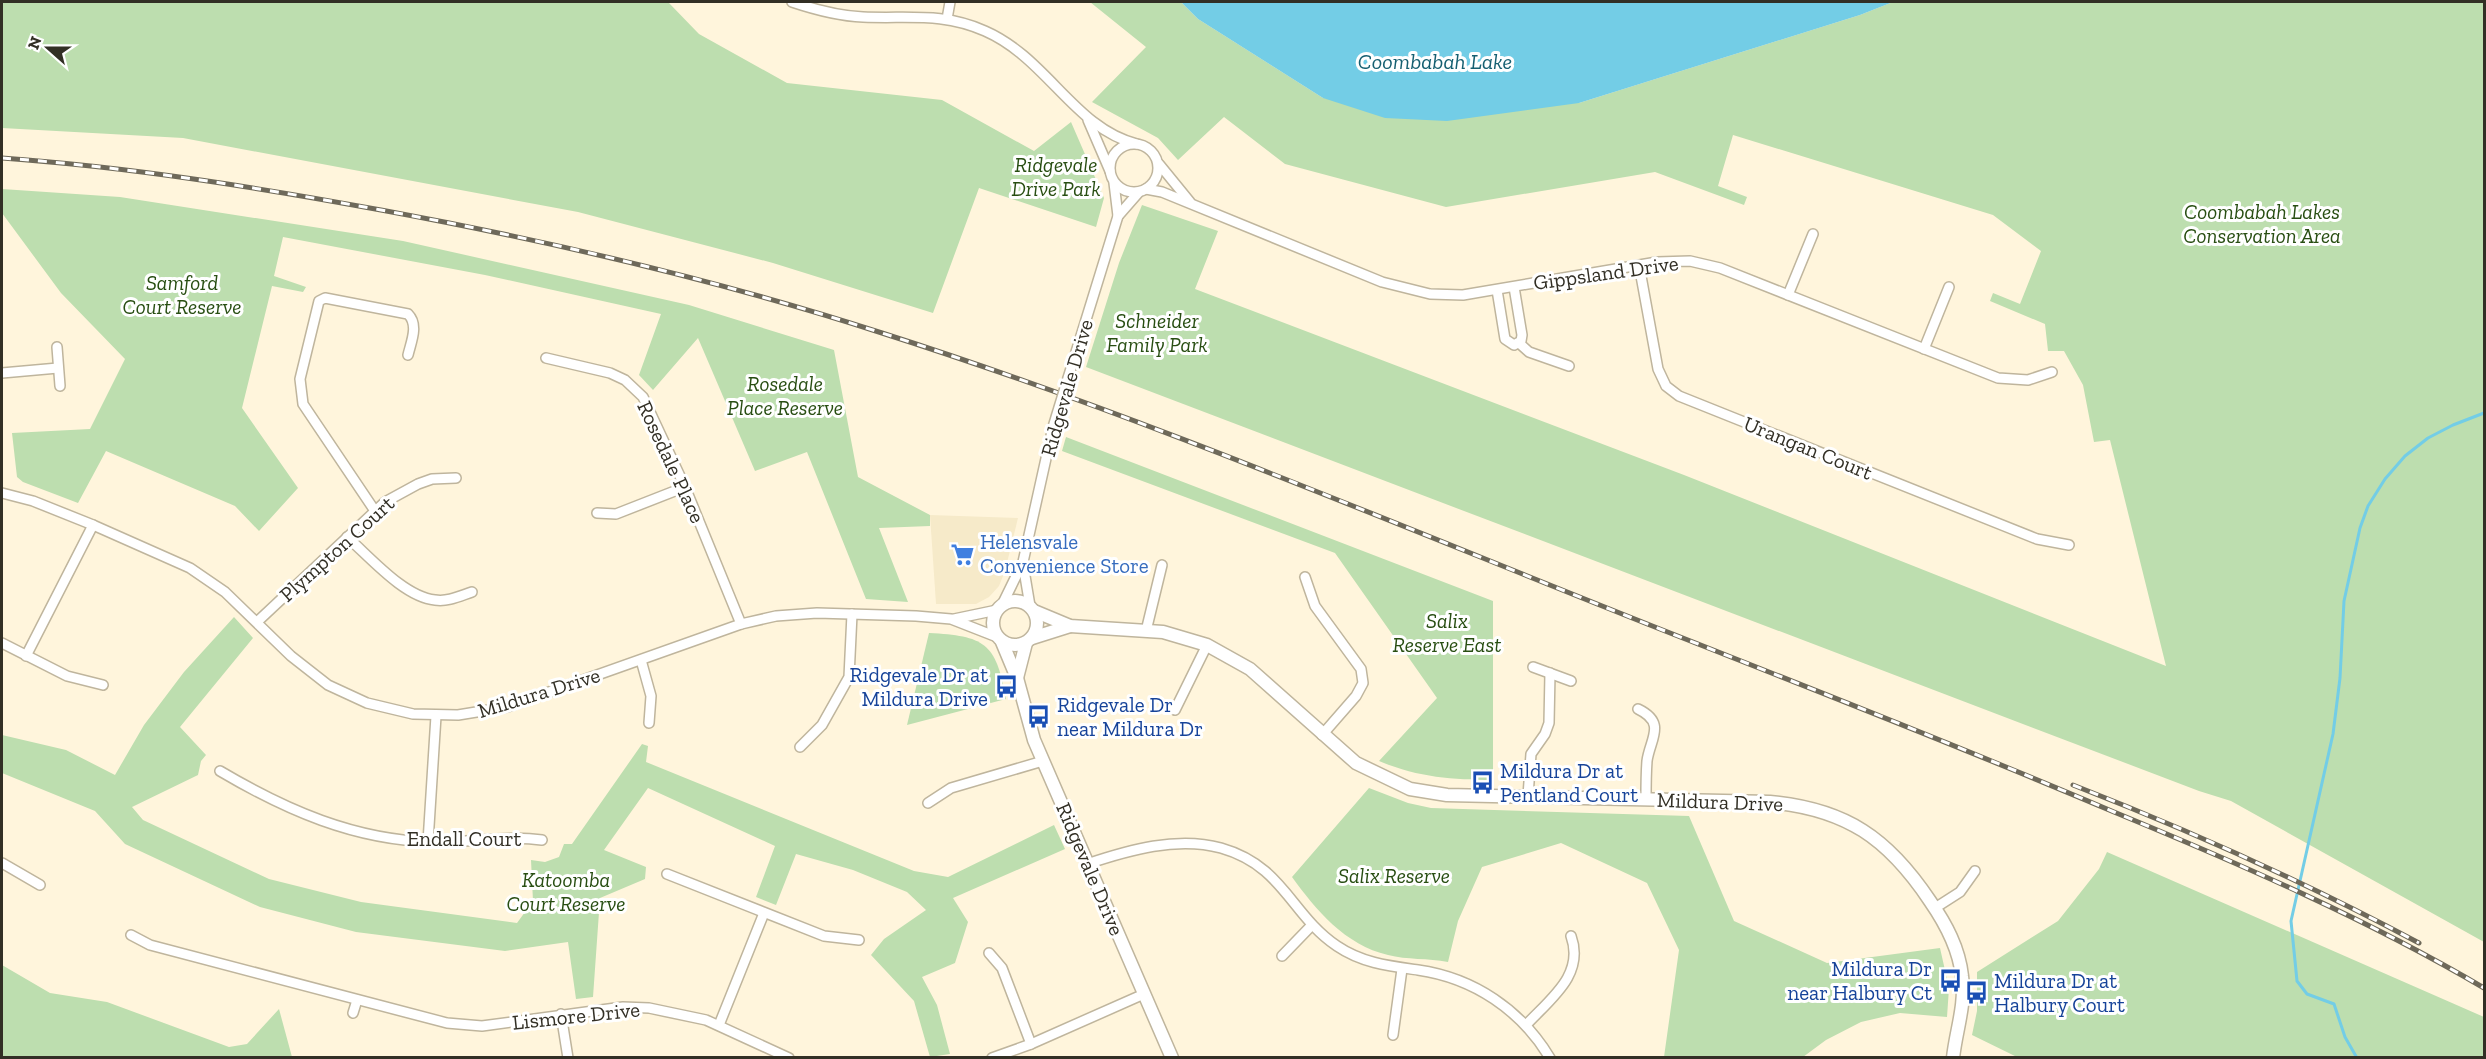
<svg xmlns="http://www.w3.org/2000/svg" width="2486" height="1059" viewBox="0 0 2486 1059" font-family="'Zilla Slab',serif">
<rect width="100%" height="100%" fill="#fff5dc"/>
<path fill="#f6eac9" d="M930 515 1018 518 1005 571 999 586 989 597 976 604H936Z"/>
<g fill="#bddeaf">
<path d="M2 2H668L699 34 787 83 942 100 1034 151 1071 122 1104 198 1096 227 979 188 933 313 773 263 578 212 183 138 2 128Z"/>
<path d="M1090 2H1181L1198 19 1323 98 1579 103 1860 15 1893 2H2484V942L2231 801 2199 791 1086 367 1119 263 1142 205 1218 231 1195 289 1684 475 2166 666 2110 440 2094 442 2083 385 2064 351H2048L2045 324 1990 301 1993 293 2020 304 2041 251 1993 215 1733 135 1718 186 1747 197 1744 205 1655 172 1446 207 1285 164 1224 117 1178 160 1158 138 1092 102 1146 47Z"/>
<path d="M2 189 120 197 403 241 689 305 834 350 858 477 930 515V526L879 528 908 602 866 599 807 452 755 471 698 338 653 390 639 375 661 314 485 275 283 237 274 276 306 287 303 292 272 286 242 408 298 488 259 531 235 506 106 451 78 503 23 482 17 477 12 433 90 429 125 359 61 293 2 213Z"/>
<path d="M1066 437 1493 601V780C1452 780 1417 777 1379 761L1437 698 1335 553 1062 451Z"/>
<path d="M234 617 253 638 180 727 206 755 201 761 198 775 132 807 143 820 269 879 361 902 517 923 533 901 531 860 545 862 559 857 564 844H572L642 744 648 746 646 762 914 871 948 877 1054 825 1065 849 953 898 968 922 955 963 922 977 937 1005 950 1054 930 1057 914 1001 871 955 884 939 926 910 907 892 853 870 796 854 776 905 756 897 775 846 648 788 604 850 646 867 645 879 600 898 593 997 576 999 568 942 505 951 356 932 260 907 125 844 95 811 2 773V735L66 750 115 775 144 725 184 672Z"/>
<path d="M929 633C984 636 996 642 1006 699L907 725Z"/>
<path d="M1369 788 1408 803 1431 808 1689 816 1734 921 1827 963 1940 948 1949 988 1947 1017 1900 1013 1861 1022 1826 1040 1803 1057H1664L1679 950 1647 883 1561 843 1482 867 1458 921 1448 962C1428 958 1407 960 1388 955 1345 945 1316 910 1292 877Z"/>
<path d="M2107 852 2484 1017V1057L2019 1058 1972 1035 1977 1011V972L2058 921 2099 869Z"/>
<path d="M2 965 50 993 107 1002 229 1047 247 1044 279 1009 292 1057H2Z"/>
</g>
<path fill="#73cde6" d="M1181 2H1893L1860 15 1579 103 1447 121 1385 118 1323 98 1198 19Z"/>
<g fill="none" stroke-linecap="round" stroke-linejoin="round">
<path stroke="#73cde6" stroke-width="3" d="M2357 1058 2345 1037 2334 1004 2307 994 2297 981 2291 921 2333 734 2340 678 2344 601 2360 528 2368 506 2385 479 2405 456 2428 438 2453 425 2484 413"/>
<defs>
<g id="minor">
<path d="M792 2C816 10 838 16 863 17 908 19 942 12 985 31 1047 58 1075 129 1137 144"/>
<path d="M947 19 950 2"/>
<path d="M1088 120 1110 171"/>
<circle cx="1134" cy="168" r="24"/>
<path d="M1159 164 1190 202"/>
<path d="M1114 183 1118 216"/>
<path d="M1146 189 1162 192 1382 282 1430 294 1463 295 1657 262 1690 261 1720 268 1998 378 2028 380 2052 372"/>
<path d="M1639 265 1658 369 1666 386 1679 396 2037 539 2069 545"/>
<path d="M1497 290 1505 339 1514 345 1521 341 1522 335 1514 287"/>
<path d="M1788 295 1813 234"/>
<path d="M1519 343 1529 352 1569 366"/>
<path d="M57 347 60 386"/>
<path d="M1924 349 1949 287"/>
<path d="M546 358 610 373 625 380 643 397 685 487 741 624"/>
<path d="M2 373 58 368"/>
<path d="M1068 378 1118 216 1139 192"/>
<path d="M2 493 33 501 93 525 190 568 225 592 291 656 328 685 367 703 413 714 458 715 507 707 741 624 776 616 817 613 916 616 951 619 997 637"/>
<path d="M375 511 303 404 300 379 319 301 325 298 408 314C419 325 411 342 408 355"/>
<path d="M597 513 616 514 685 487"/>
<path d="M347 537C370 557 404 597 435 600 448 602 460 596 472 592"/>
<path d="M1023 564 1030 606"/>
<path d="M1305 577 1315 606 1361 669 1363 683 1356 696 1322 735"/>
<path d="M1002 605 1023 562 1053 427"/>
<path d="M954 619 997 610"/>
<path d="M258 621 385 502 418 484 432 479 456 478"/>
<path d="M1146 631 1162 565"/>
<path d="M2 643 67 676 103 685"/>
<path d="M26 656 93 525"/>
<path d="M641 660 651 696 649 723"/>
<path d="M1533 667 1571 681"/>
<path d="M1638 709C1667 723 1650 739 1647 761 1646 774 1646 787 1646 799"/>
<path d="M1175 710 1207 645"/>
<path d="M800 747 822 725 849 677 852 614"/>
<path d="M220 771C286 810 354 840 432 842 469 843 506 835 542 840"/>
<path d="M1528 796 1531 754 1545 734 1549 723 1550 673"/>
<path d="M928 803 951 788 1043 761"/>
<path d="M428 842 436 716"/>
<path d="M2 863 40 885"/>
<path d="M1087 864C1129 850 1177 836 1221 848 1284 866 1290 914 1337 946 1362 963 1389 966 1418 970 1474 978 1521 1010 1550 1058"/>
<path d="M667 874 824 936 859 940"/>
<path d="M1935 908 1960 892 1975 871"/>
<path d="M131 935 150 945 447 1023 482 1026 623 1007 649 1008 706 1020 789 1058"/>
<path d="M989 953 1002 968 1031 1044"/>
<path d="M1282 956 1312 925"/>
<path d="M353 1013 357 1000"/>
<path d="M561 1014 568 1058"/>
<path d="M719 1025 764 913"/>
<path d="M1526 1025C1550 999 1585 975 1571 936"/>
<path d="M1393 1035 1402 969"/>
<path d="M992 1058 1031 1044 1144 994"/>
</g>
<g id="tertiary">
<circle cx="1015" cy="623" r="22"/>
<path d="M1034 611 1070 626 1163 632 1207 645 1250 669 1356 763 1410 789 1447 795 1770 802C1846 809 1888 838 1930 901 1946 924 1959 948 1962 976 1966 1005 1956 1030 1953 1058"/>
<path d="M1032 638 1070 626"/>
<path d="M1002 642 1017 678 1034 740 1172 1058"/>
<path d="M1017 678 1026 643"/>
</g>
</defs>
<use href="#minor" stroke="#bfb59d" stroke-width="12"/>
<use href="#tertiary" stroke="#bfb59d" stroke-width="15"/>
<use href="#minor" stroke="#fff" stroke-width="9"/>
<use href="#tertiary" stroke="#fff" stroke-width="12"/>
<defs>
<g id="rail">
<path d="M2 158C129 167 255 187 381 210 550 241 718 280 882 333 1146 417 1402 527 1660 629 1812 689 1964 748 2114 812 2240 864 2367 919 2484 988"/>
<path d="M2073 785C2191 831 2307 883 2419 943"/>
</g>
</defs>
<use href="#rail" stroke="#6e695a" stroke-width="5"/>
<use href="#rail" stroke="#fff" stroke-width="3" stroke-dasharray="9" stroke-linecap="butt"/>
<defs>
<path id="minor-bridge" d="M1053 427 1068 378"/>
</defs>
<use href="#minor-bridge" stroke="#bfb59d" stroke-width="12" stroke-linecap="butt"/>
<use href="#minor-bridge" stroke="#fff" stroke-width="9"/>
</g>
<defs>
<symbol id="supermarket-bare" viewBox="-9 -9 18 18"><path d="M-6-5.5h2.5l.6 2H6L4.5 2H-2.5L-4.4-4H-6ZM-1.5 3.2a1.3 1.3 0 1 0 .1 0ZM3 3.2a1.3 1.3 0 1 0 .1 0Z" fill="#3f7fe0" stroke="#fff" stroke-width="2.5" paint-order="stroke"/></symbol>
<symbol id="bus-bare" viewBox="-9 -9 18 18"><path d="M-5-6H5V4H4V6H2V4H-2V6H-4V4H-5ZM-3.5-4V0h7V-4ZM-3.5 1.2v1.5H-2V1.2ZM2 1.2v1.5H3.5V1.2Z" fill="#1a4fb4" stroke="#fff" stroke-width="2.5" paint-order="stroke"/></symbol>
</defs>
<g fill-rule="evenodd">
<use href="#supermarket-bare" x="946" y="538" width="33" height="33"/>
<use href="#bus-bare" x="990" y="670" width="33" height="33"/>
<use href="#bus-bare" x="1022" y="700" width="33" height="33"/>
<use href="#bus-bare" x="1466" y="766" width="33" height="33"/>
<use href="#bus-bare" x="1934" y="964" width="33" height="33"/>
<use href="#bus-bare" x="1960" y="976" width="33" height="33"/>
</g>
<g text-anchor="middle" stroke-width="6" stroke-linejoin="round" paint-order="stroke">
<g font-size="21" font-style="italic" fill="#284e12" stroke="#fff">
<text x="1056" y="172">Ridgevale<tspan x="1056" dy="24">Drive Park</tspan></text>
<text x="2262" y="219">Coombabah Lakes<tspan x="2262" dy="24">Conservation Area</tspan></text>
<text x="182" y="290">Samford<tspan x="182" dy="24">Court Reserve</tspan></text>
<text x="1157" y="328">Schneider<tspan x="1157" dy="24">Family Park</tspan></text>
<text x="785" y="391">Rosedale<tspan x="785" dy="24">Place Reserve</tspan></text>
<text x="1447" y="628">Salix<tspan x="1447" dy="24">Reserve East</tspan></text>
<text x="1394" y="883">Salix Reserve</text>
<text x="566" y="887">Katoomba<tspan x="566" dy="24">Court Reserve</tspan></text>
</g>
<g font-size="21" fill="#322f25" stroke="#fff">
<text transform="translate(1606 273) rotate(-8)" y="7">Gippsland Drive</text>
<text transform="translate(1067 388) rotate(-74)" y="7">Ridgevale Drive</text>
<text transform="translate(1808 448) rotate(22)" y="7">Urangan Court</text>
<text transform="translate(671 462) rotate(65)" y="7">Rosedale Place</text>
<text transform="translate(337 549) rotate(-42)" y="7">Plympton Court</text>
<text transform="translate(539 693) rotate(-17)" y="7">Mildura Drive</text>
<text transform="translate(1720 802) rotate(2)" y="7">Mildura Drive</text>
<text x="464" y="846">Endall Court</text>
<text transform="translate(1090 869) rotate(67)" y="7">Ridgevale Drive</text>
<text transform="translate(576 1016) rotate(-6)" y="7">Lismore Drive</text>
</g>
<g font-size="21" fill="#366cbe" stroke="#fff" text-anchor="start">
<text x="980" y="549">Helensvale<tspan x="980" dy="24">Convenience Store</tspan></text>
</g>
<g font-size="21" fill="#164399" stroke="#fff" text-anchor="start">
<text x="988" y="682" text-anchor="end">Ridgevale Dr at<tspan x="988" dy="24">Mildura Drive</tspan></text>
<text x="1057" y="712">Ridgevale Dr<tspan x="1057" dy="24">near Mildura Dr</tspan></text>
<text x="1500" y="778">Mildura Dr at<tspan x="1500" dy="24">Pentland Court</tspan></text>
<text x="1932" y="976" text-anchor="end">Mildura Dr<tspan x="1932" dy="24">near Halbury Ct</tspan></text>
<text x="1994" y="988">Mildura Dr at<tspan x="1994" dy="24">Halbury Court</tspan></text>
</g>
<g font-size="22" font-style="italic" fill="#155f71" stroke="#fff">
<text x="1435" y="69">Coombabah Lake</text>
</g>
</g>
<rect width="2486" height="1059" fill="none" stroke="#322f25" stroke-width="6"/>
<g transform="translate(48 48) rotate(291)" stroke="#ffffff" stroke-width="4.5" paint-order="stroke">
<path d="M0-4.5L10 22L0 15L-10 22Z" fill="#322f25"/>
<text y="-9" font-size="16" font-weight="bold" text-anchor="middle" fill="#322f25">N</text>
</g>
</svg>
